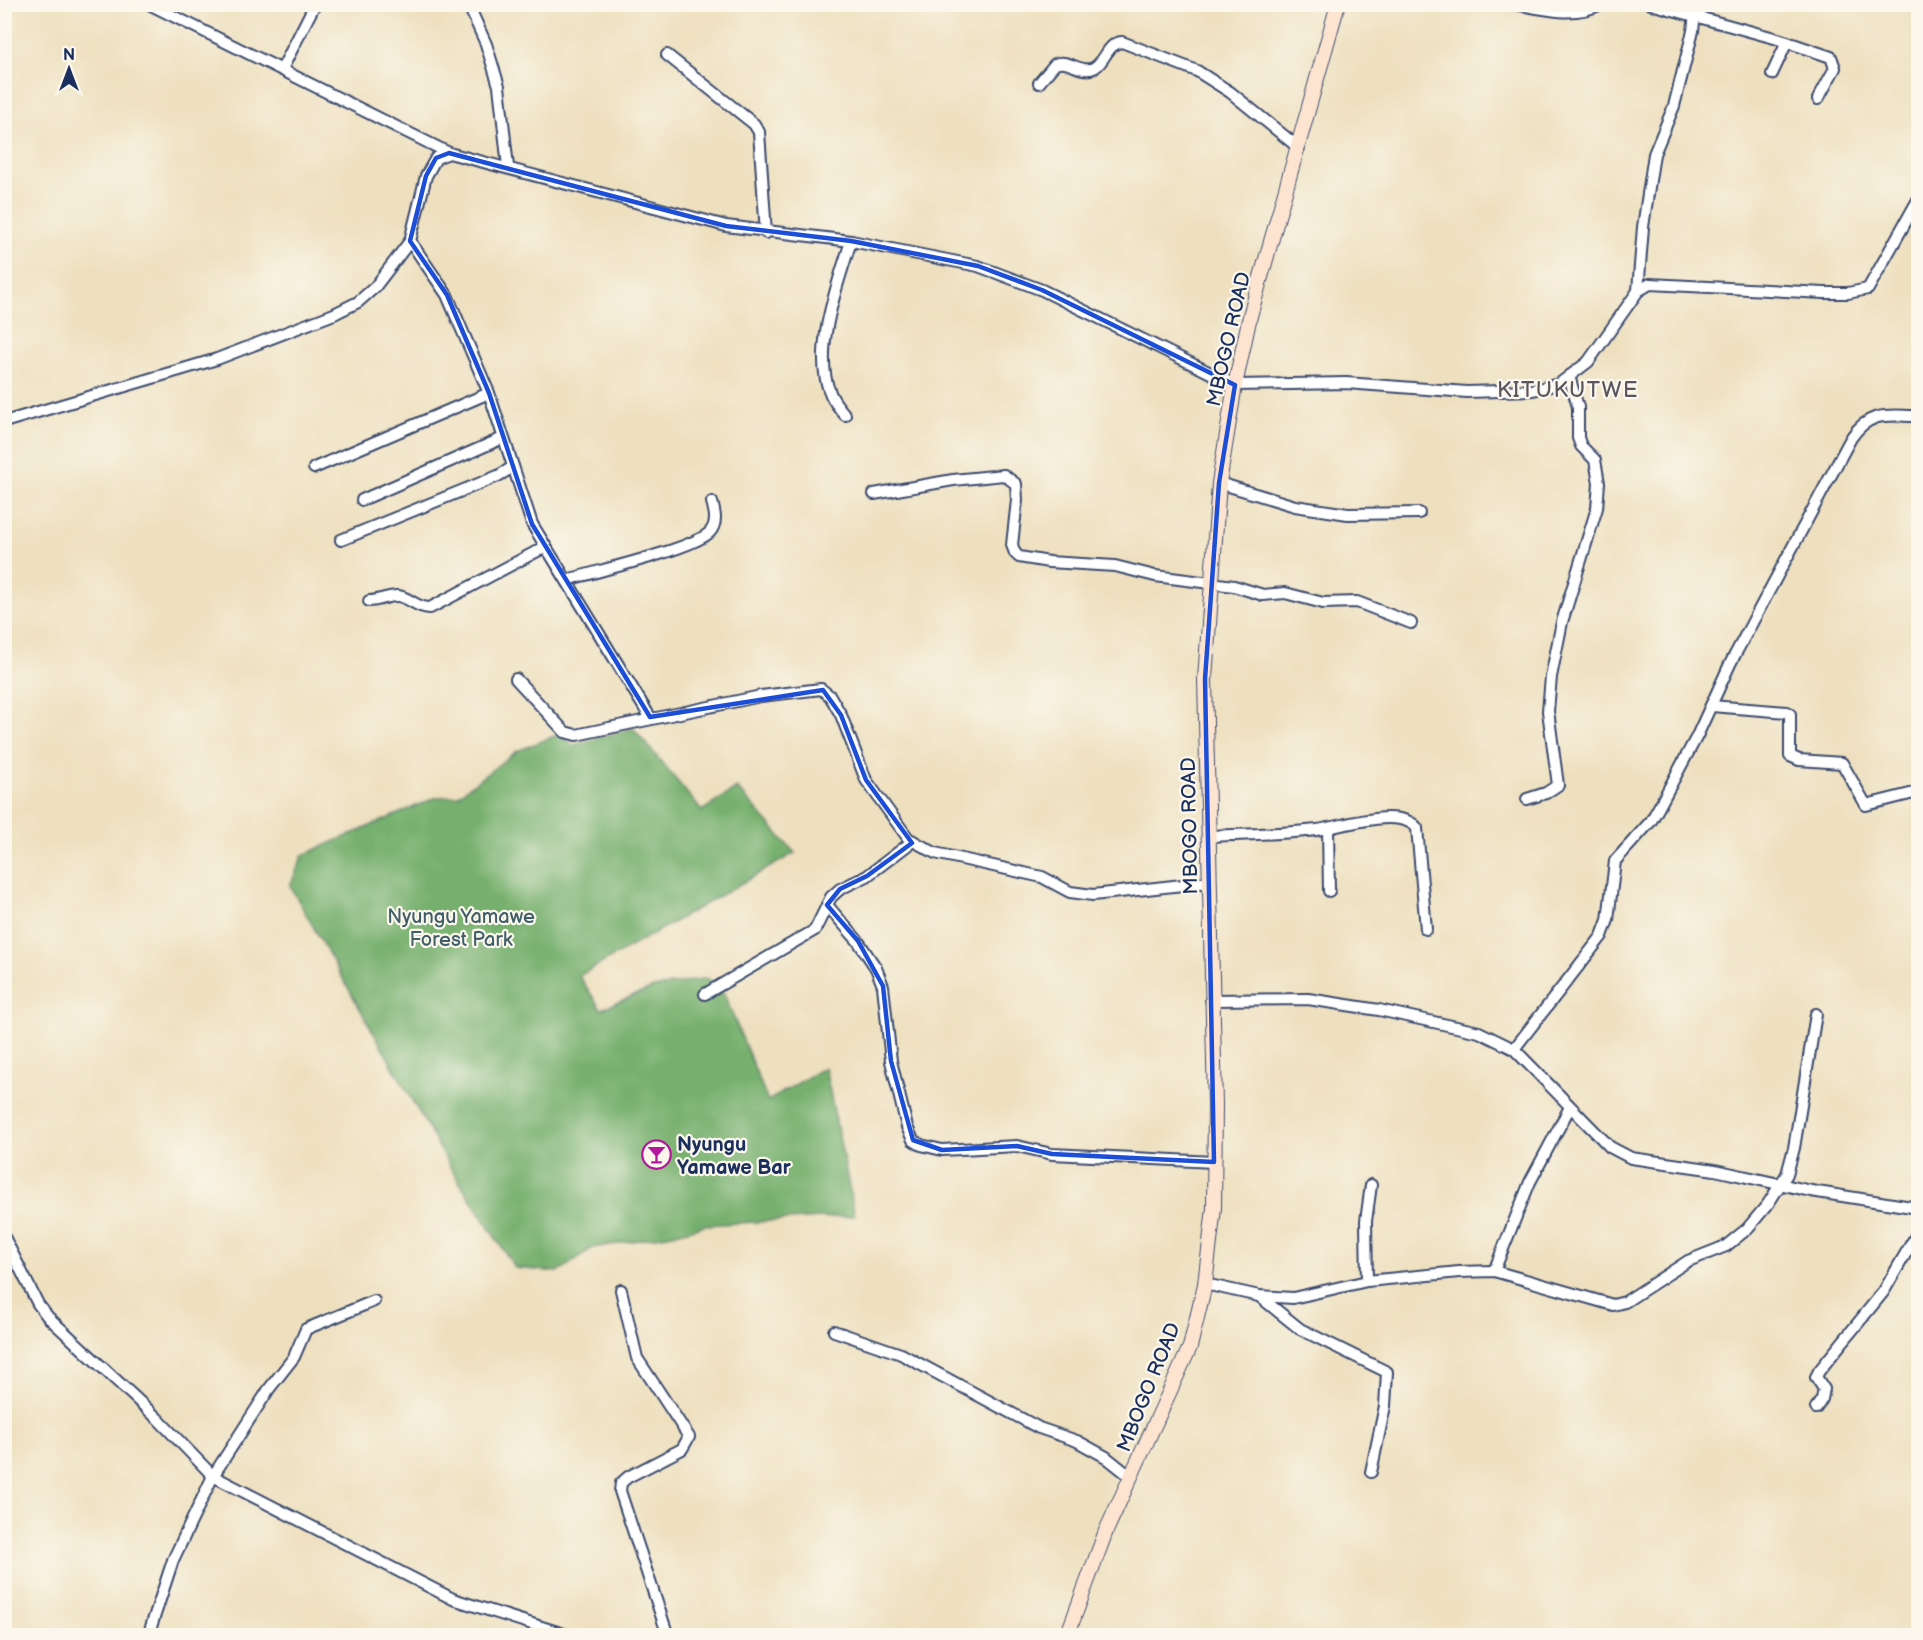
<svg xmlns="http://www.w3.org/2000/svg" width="1923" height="1640" viewBox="0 0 1923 1640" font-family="'Balsamiq Sans',sans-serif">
<rect width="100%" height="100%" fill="#fbf7ec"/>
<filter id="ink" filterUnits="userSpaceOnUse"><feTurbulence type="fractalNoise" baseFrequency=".0167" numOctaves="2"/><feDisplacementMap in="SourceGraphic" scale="12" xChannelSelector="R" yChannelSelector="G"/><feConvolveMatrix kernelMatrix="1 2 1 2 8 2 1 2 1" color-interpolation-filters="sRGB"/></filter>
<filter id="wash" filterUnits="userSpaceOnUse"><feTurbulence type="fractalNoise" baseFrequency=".008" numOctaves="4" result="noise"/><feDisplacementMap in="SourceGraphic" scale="24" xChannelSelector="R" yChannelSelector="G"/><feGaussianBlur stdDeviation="1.35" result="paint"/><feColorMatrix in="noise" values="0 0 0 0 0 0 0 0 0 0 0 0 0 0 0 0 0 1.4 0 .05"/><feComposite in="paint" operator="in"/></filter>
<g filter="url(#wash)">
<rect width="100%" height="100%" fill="#eee0bf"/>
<path fill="#77b06e" stroke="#497066" stroke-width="1.5" d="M633 728 702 811 737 788 795 853 579 976 601 1009 653 988 707 978 722 989 768 1101 825 1067 855 1216 705 1225 673 1234 593 1248 558 1272 515 1268 453 1172 290 886 303 855 437 797 457 796 517 751 559 734 573 745Z"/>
</g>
<g filter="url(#ink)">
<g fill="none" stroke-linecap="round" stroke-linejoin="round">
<defs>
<g id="minor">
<path d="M149 4 449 153"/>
<path d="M468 4 486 44 499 86 508 167"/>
<path d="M1515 4C1543 9 1574 18 1601 4"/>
<path d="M1651 4 1778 39 1831 57 1835 68 1818 99"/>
<path d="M667 55 754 124 759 132 766 233"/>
<path d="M282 69 315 4"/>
<path d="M1772 74 1787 42"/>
<path d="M1039 83 1055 64C1069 59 1078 72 1091 69 1105 65 1106 43 1122 42L1197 71 1230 92 1299 148"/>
<path d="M410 241 447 295 489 393 532 524 650 717"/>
<path d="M1638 291 1643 227 1654 154 1674 106 1693 31 1696 4"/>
<path d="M845 415C840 409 834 402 831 395 811 352 838 284 851 241"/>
<path d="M4 422 217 359 334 314 358 302 375 287 410 241 426 176 436 158 449 153 726 226 851 241 978 266 1042 290 1235 385 1346 383 1467 392 1533 390 1559 384 1588 362 1638 291 1650 284 1824 293H1848L1868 289 1918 200"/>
<path d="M314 468 489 393"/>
<path d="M1219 483 1295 506 1348 514 1419 513"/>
<path d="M874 494 953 480 1004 475 1016 484 1017 500 1012 545 1015 553 1019 557 1049 562 1115 566 1155 576 1234 586 1263 595 1285 593 1323 603 1357 602 1411 623"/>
<path d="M362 500 503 438"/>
<path d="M341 540 498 476 513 467"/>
<path d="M567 580C597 571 689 550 709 533 718 524 715 513 712 502"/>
<path d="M369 601C380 601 389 595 398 596 411 598 416 608 430 608L545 547"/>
<path d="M516 679 565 732 576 735 761 696 821 689 830 696 841 715 866 780 908 838 935 853 1042 877 1070 892 1093 895 1209 882"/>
<path d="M1711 706 1787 712 1790 714V756L1799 760 1842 763 1866 805 1918 792"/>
<path d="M1527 799 1546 793 1558 785 1548 711 1551 677 1562 622 1597 508 1599 483 1595 460 1581 446 1578 438V407L1569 376"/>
<path d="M1328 828 1329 891"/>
<path d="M1210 836C1246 834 1282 834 1317 830 1341 827 1399 806 1417 828L1426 929"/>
<path d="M827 905 858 941 876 968 883 986 891 1061 907 1127 913 1140 921 1145 942 1150 1017 1146 1052 1154 1214 1162"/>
<path d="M705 994 815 930 831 897 840 889 867 876 913 841"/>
<path d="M1211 1000 1308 999 1379 1010 1479 1032 1514 1049 1610 1147 1631 1158 1715 1170 1811 1191 1918 1208"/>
<path d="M1514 1049 1602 936 1608 920 1615 861 1651 821 1659 807 1697 736 1730 664 1851 438C1870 410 1888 416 1918 416"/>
<path d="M4 1237 38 1304 48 1317 157 1418 213 1476 453 1599 570 1636"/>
<path d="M1494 1271 1530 1182 1570 1107"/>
<path d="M1367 1281 1366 1221 1371 1185"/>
<path d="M1205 1284 1259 1296 1293 1298 1367 1281 1459 1272 1494 1271 1613 1305 1625 1302 1688 1261 1726 1246 1747 1229 1768 1204 1787 1174 1794 1148 1816 1014"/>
<path d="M621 1290 637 1358 689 1437 682 1449 628 1477 621 1483 620 1491 668 1636"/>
<path d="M1259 1296 1300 1329 1387 1372 1385 1406 1371 1472"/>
<path d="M834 1331 901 1354 1039 1428 1077 1441 1106 1457 1131 1477"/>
<path d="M1816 1408 1822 1399 1824 1389 1816 1377 1819 1371 1884 1291 1918 1232"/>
<path d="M148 1636 173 1560 213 1476 269 1389 294 1357 306 1329 374 1301"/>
</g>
<path id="secondary" d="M1067 1636 1106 1531 1190 1347 1205 1284 1214 1208 1215 1105 1205 679 1219 483 1235 385 1250 316 1338 4"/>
</defs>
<use href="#minor" stroke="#3b4a6d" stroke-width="14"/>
<use href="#secondary" stroke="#3b4a6d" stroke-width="16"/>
<use href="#minor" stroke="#fff" stroke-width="10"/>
<use href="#secondary" stroke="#fde4d1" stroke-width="14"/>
</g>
</g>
<path fill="none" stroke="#1d4ed8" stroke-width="4.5" stroke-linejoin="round" d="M449 153 726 226 851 241 978 266 1042 290 1235 385 1219 483 1205 679 1214 1162 1052 1154 1017 1146 942 1150 913 1140 891 1061 883 986 858 941 827 905 840 889 867 876 912 843 866 780 841 715 823 690 650 717 532 524 489 393 447 295 410 241 426 176 436 158Z"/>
<defs>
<symbol id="bar-ring" viewBox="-11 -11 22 22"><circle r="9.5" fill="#fbf7ec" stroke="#b5179e" stroke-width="1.5"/><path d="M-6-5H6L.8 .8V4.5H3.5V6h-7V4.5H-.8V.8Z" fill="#b5179e"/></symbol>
</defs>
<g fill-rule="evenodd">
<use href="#bar-ring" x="640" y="1138" width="33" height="33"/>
</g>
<g text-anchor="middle" stroke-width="4.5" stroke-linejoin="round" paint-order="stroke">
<g font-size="20" fill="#1b2f5e" stroke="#fbf7ec">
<text transform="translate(1228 339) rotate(-77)" y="7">MBOGO ROAD</text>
<text transform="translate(1189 826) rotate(-91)" y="7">MBOGO ROAD</text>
<text transform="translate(1148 1387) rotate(-68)" y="7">MBOGO ROAD</text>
</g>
<g font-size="20" fill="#3f5e68" stroke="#fbf7ec">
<text x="461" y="923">Nyungu Yamawe<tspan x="461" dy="23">Forest Park</tspan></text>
</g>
<g font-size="20" font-weight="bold" fill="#1b2f5e" stroke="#fbf7ec" text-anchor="start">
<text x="677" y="1151">Nyungu<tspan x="677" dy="23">Yamawe Bar</tspan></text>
</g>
<g font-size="22" letter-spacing="1.5" fill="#5a5660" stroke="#fbf7ec">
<text x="1568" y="397">KITUKUTWE</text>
</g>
</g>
<rect width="1923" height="1640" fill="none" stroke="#fbf7ec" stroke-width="24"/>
<g transform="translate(69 69)" stroke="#fbf7ec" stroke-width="4.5" paint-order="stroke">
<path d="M0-4.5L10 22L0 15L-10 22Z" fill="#1b2f5e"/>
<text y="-9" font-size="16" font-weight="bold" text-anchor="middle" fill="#1b2f5e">N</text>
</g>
</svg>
